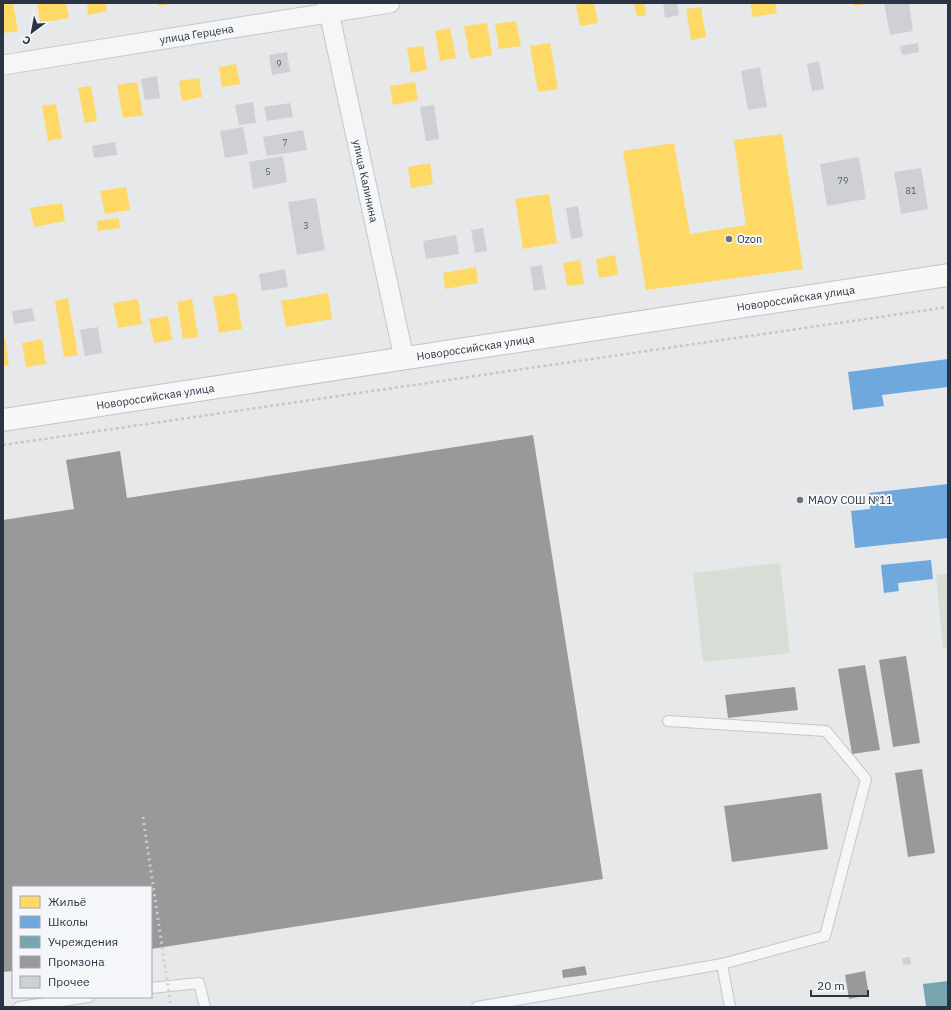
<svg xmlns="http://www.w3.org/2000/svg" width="951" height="1010" viewBox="0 0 951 1010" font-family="'IBM Plex Sans',sans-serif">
<rect width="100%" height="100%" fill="#e6e8ea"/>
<g fill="#d6ded6">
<path d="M780 563 790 653 703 662 693 573Z"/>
<path d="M948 574V648H943L936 575Z"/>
</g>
<g fill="#ffd966">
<path d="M3 3H13L18 31 3 33Z"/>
<path d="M37 3H66L69 18 40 23Z"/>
<path d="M87 3H106L107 11 88 15Z"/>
<path d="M158 3H171V4L158 6Z"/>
<path d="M587 3H594L598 23 580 26 576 5Z"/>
<path d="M634 3H644L646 15 637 17Z"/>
<path d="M750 3H775L777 13 753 17Z"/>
<path d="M854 3H867V4L854 6Z"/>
<path d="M701 7 706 37 691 40 686 9Z"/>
<path d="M516 21 521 46 499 49 495 24Z"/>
<path d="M487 23 492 55 470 59 464 26Z"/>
<path d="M450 28 456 58 440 61 435 31Z"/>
<path d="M550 43 558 89 538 92 530 46Z"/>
<path d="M423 46 427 70 411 73 407 48Z"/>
<path d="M236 64 240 84 222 87 219 67Z"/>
<path d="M199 78 202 97 182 101 179 81Z"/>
<path d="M137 82 143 115 123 118 117 85Z"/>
<path d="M415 82 418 100 393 105 390 86Z"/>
<path d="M91 86 97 121 85 123 78 88Z"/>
<path d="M56 104 62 138 48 141 42 106Z"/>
<path d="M782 134 803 269 646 290 623 151 674 143 690 234 746 225 734 140Z"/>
<path d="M430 163 433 184 411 188 408 167Z"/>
<path d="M126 187 130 210 105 214 100 191Z"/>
<path d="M549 194 557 243 523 249 515 199Z"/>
<path d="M62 203 65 221 34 227 30 208Z"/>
<path d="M119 218 120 228 98 231 97 221Z"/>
<path d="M615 255 618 275 599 278 596 259Z"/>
<path d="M580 260 584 284 567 286 563 263Z"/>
<path d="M476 267 478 283 445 289 443 273Z"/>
<path d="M236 293 242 329 219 333 213 297Z"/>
<path d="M328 293 332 319 286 327 281 301Z"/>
<path d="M68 298 78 355 64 357 55 301Z"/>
<path d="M138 299 142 324 118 328 113 303Z"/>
<path d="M192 299 198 337 183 339 177 302Z"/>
<path d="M168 316 172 340 154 343 149 319Z"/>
<path d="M3 338H5L9 365 3 366Z"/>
<path d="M42 339 46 364 26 367 22 343Z"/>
</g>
<g fill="#6fa8dc">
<path d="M948 359V387L882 395 884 406 853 410 848 372Z"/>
<path d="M948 484V538L855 548 851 511 870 509 869 493Z"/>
<path d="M931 560 933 579 898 583 899 591 884 593 881 565Z"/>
</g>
<path fill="#76a5af" d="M948 981V1007H926L923 984Z"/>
<g fill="#999">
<path d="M533 435 603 879 151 949V887H13V971L3 972V520L74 509 66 460 120 451 127 498Z"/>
<path d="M906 656 920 743 893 747 879 660Z"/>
<path d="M865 665 880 750 852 754 838 669Z"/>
<path d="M795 687 798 710 728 718 725 695Z"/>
<path d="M922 769 935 853 908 857 895 773Z"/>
<path d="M821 793 828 849 732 862 724 806Z"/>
<path d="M585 966 587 975 563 978 562 970Z"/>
<path d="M865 971 869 995 849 999 845 975Z"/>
</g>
<g fill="#ced0d3">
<path d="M663 3H677L679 15 665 18Z"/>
<path d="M884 3H909L913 31 890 35Z"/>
<path d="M918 43 919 52 902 55 900 46Z"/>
<path d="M287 52 290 72 272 75 269 55Z"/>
<path d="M819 61 824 89 812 91 807 64Z"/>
<path d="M760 67 767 107 748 110 741 71Z"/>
<path d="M157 76 160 98 145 100 141 79Z"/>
<path d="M253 102 256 123 239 125 235 105Z"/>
<path d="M290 103 293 117 267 121 264 107Z"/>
<path d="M434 105 439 139 426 141 420 107Z"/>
<path d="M243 127 248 154 225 158 220 131Z"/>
<path d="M303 130 307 150 267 156 263 137Z"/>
<path d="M115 142 117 155 94 158 92 146Z"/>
<path d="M283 156 287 182 253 189 249 162Z"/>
<path d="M859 157 866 199 827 206 820 164Z"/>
<path d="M921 168 928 209 901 214 894 172Z"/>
<path d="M316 198 325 250 297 255 288 202Z"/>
<path d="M578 206 583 237 571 239 566 208Z"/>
<path d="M483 228 487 251 475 253 471 230Z"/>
<path d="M456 235 459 254 426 259 423 241Z"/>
<path d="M542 265 546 289 534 291 530 267Z"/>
<path d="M285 269 288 287 262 291 259 274Z"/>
<path d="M32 308 35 321 14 324 12 311Z"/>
<path d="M98 327 102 353 85 356 80 330Z"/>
<path d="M910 957 911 964 903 965 902 958Z"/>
</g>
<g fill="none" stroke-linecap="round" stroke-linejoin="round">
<defs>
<g id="lane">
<path d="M668 721 826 731 866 779 825 936 722 964 730 1007"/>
<path d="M151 988 199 983 205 1007"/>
<path d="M19 1007 89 997"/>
<path d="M477 1007 722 964"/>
</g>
<g id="street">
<path id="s1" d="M327 3 404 358"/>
<path id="s2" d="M3 65 390 3"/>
</g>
<g id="primary">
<path id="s3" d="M3 420 948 275"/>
</g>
</defs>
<use href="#lane" stroke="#c4c6c8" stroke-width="12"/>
<use href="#street" stroke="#c4c6c8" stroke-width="21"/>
<use href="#primary" stroke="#c2c5c8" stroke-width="24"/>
<path stroke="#c5c6ca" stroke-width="2.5" stroke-dasharray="3 3" stroke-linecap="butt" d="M3 445 948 307"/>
<use href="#lane" stroke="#f5f6f7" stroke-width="10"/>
<use href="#street" stroke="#f5f6f7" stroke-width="19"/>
<use href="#primary" stroke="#f8f8f8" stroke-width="22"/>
<path stroke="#cecfd2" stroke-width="3" stroke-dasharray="2 4" stroke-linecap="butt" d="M143 817 171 1007"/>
</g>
<g fill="#6c737f" stroke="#f4f6f9" stroke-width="1.5">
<circle cx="729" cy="239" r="4"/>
<circle cx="800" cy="500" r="4"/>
</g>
<g text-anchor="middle" stroke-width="4" stroke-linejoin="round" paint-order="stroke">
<g font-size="9" fill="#545c69">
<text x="279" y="67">9</text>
<text x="285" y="146">7</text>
<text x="268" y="175">5</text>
<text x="843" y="184">79</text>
<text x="911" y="194">81</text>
<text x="306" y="229">3</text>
</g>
<g font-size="11" fill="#2b3445" stroke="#f4f6f9">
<text dy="4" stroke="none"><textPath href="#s2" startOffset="196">улица Герцена</textPath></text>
<text dy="4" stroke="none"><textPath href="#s1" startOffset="182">улица Калинина</textPath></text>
<text dy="4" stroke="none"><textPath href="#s3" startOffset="802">Новороссийская улица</textPath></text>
<text dy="4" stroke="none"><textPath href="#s3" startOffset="478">Новороссийская улица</textPath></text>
<text dy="4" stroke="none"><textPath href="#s3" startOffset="154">Новороссийская улица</textPath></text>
</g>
<g font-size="11" fill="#2b3445" stroke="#f4f6f9" text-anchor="start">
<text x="737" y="243">Ozon</text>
<text x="808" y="504">МАОУ СОШ №11</text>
</g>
</g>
<rect width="951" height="1010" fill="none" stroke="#2b3445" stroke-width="8"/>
<rect x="12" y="886" width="140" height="112" fill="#f4f6f9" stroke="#a4a8b1"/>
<rect x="20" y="896" width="20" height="12" fill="#ffd966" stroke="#a4a8b1"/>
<text x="48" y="906" font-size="12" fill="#2b3445">Жильё</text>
<rect x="20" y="916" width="20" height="12" fill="#6fa8dc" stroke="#a4a8b1"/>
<text x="48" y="926" font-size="12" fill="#2b3445">Школы</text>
<rect x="20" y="936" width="20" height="12" fill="#76a5af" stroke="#a4a8b1"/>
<text x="48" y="946" font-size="12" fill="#2b3445">Учреждения</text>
<rect x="20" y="956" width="20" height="12" fill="#999999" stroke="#a4a8b1"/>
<text x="48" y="966" font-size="12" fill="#2b3445">Промзона</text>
<rect x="20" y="976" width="20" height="12" fill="#ced0d3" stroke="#a4a8b1"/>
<text x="48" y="986" font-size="12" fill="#2b3445">Прочее</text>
<g transform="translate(32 32) rotate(212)" stroke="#f4f6f9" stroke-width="3" paint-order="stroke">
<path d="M0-3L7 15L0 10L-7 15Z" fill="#2b3445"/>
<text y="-6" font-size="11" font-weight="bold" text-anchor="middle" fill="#2b3445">С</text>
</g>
<path d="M811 990v6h57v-6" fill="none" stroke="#2b3445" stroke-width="2"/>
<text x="817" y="990" font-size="12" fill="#2b3445" stroke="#f4f6f9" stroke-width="3" paint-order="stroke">20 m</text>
</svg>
